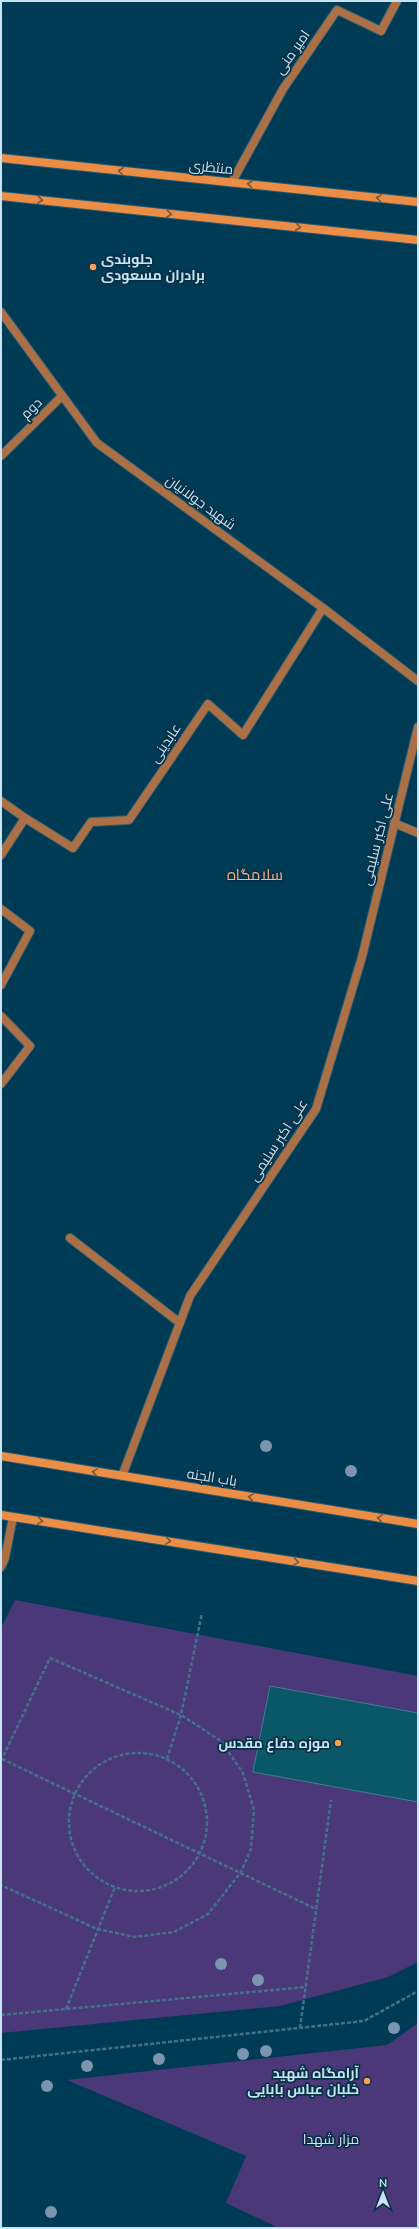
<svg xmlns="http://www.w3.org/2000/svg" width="419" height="2229" viewBox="0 0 419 2229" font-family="'Nunito Sans',Cairo,sans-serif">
<rect width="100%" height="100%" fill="#003b56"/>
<g fill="#4b3878">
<path d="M15 1600 418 1676V1962L388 1977 280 2006 1 2033V1628Z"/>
<path d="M418 2023V2228H279L226 2203 246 2156 67 2080 387 2045Z"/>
</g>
<path fill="#0a5867" stroke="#3b7f8e" d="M270 1686 418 1713V1802L253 1772Z"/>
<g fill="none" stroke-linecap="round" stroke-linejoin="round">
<defs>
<g id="lane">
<path d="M232 182 283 89 337 10 381 31 397 1"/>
<path d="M1 456 62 396"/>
<path d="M1 801 25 818"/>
<path d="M1 855 25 818 73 848 91 822 129 820 208 704 243 735 323 608"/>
<path d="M1 909 30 931 1 985"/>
<path d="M1 1016 30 1046 1 1084"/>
<path d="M70 1238 180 1323"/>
</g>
<g id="street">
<path d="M1 312 97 443 323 608 418 681"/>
<path d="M394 823 418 833"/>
<path d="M122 1476 190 1296 316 1109 362 957 418 727"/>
<path d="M1 1567 5 1558 13 1517"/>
</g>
<g id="secondary">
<path d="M1 158 418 202"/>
<path d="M1 196 418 240"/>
<path d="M1 1456 418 1524"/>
<path d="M1 1515 418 1581"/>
</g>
</defs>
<use href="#lane" stroke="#245972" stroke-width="10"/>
<use href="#street" stroke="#245972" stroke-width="10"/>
<use href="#secondary" stroke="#245972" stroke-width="10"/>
<g stroke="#42728a" stroke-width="2.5" stroke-dasharray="4 2" stroke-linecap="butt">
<circle cx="138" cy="1822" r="69"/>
<path d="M2 1759 316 1909"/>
<path d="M167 1759 181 1715 202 1613"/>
<path d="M1 1761 50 1658 181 1715 221 1741 243 1773 254 1810 251 1849 241 1872 208 1914 174 1932 135 1937 97 1929 1 1885"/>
<path d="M66 2009 115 1887"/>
<path d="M1 2015 306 1987"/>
<path d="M300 2028 331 1800"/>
<path d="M1 2060 364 2021 418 1991"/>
</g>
<use href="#lane" stroke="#ab7046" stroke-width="8"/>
<use href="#street" stroke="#ab7046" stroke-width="8"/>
<use href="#secondary" stroke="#ec8d46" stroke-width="8"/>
</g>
<g fill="#7c94ae">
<circle cx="266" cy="1446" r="6"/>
<circle cx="351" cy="1471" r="6"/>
<circle cx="221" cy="1964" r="6"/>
<circle cx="258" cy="1980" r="6"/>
<circle cx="394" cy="2028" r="6"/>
<circle cx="266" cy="2051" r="6"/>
<circle cx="243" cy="2054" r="6"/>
<circle cx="159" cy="2059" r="6"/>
<circle cx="87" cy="2066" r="6"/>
<circle cx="47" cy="2086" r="6"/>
<circle cx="51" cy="2212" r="6"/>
</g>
<defs><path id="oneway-chevron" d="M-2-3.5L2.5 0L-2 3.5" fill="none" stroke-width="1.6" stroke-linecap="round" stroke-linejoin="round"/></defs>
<g stroke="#6d5a45">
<use href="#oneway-chevron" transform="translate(121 171) rotate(-174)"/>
<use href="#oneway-chevron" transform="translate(250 184) rotate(-174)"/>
<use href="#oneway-chevron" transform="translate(379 198) rotate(-174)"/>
<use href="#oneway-chevron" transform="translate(40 200) rotate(6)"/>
<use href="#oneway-chevron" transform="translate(169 214) rotate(6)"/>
<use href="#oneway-chevron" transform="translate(298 227) rotate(6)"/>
<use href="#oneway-chevron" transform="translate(95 1472) rotate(-171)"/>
<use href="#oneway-chevron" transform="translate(251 1497) rotate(-171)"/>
<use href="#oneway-chevron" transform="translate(380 1518) rotate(-171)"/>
<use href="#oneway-chevron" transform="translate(40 1521) rotate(9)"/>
<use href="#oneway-chevron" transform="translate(168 1541) rotate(9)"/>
<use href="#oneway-chevron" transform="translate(296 1562) rotate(9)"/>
</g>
<g fill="#fd9c55" stroke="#063045" stroke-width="1.5">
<circle cx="93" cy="267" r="4"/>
<circle cx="338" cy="1743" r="4"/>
<circle cx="367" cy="2081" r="4"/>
</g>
<g text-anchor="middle" stroke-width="3.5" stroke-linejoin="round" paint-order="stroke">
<g font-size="14" fill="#c8e3f3" stroke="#063045">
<text transform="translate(292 52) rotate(-55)" y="5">امیر منی</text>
<text transform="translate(211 167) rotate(6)" y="5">منتظری</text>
<text transform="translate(31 408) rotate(-44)" y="5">دوم</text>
<text transform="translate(201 502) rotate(36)" y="5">شهید جولانیان</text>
<text transform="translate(165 743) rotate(-56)" y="5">عابدینی</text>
<text transform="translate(377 839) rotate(-76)" y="5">علی اکبر سلیمی</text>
<text transform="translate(278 1140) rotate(-57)" y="5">علی اکبر سلیمی</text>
<text transform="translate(212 1477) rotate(9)" y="5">باب الجنه</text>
</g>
<g font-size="14" font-weight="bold" fill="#c8e3f3" stroke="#063045" text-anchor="end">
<text x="101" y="264" text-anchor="start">جلوبندی<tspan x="101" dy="16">برادران مسعودی</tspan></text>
<text x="330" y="1748">موزه دفاع مقدس</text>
<text x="359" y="2078">آرامگاه شهید<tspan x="359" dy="16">خلبان عباس بابایی</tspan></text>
</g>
<g font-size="14" fill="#e1dcf6" stroke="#063045">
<text x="331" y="2144">مزار شهدا</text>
</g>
<g font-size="15" fill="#f8b586" stroke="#063045">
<text x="255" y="880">سلامگاه</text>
</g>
</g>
<rect width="419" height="2229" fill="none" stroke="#c8e3f3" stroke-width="4"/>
<g transform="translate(383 2193)" stroke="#063045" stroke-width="3" paint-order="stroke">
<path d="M0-3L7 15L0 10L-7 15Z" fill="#c8e3f3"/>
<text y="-6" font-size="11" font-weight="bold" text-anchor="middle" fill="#c8e3f3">N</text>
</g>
</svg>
